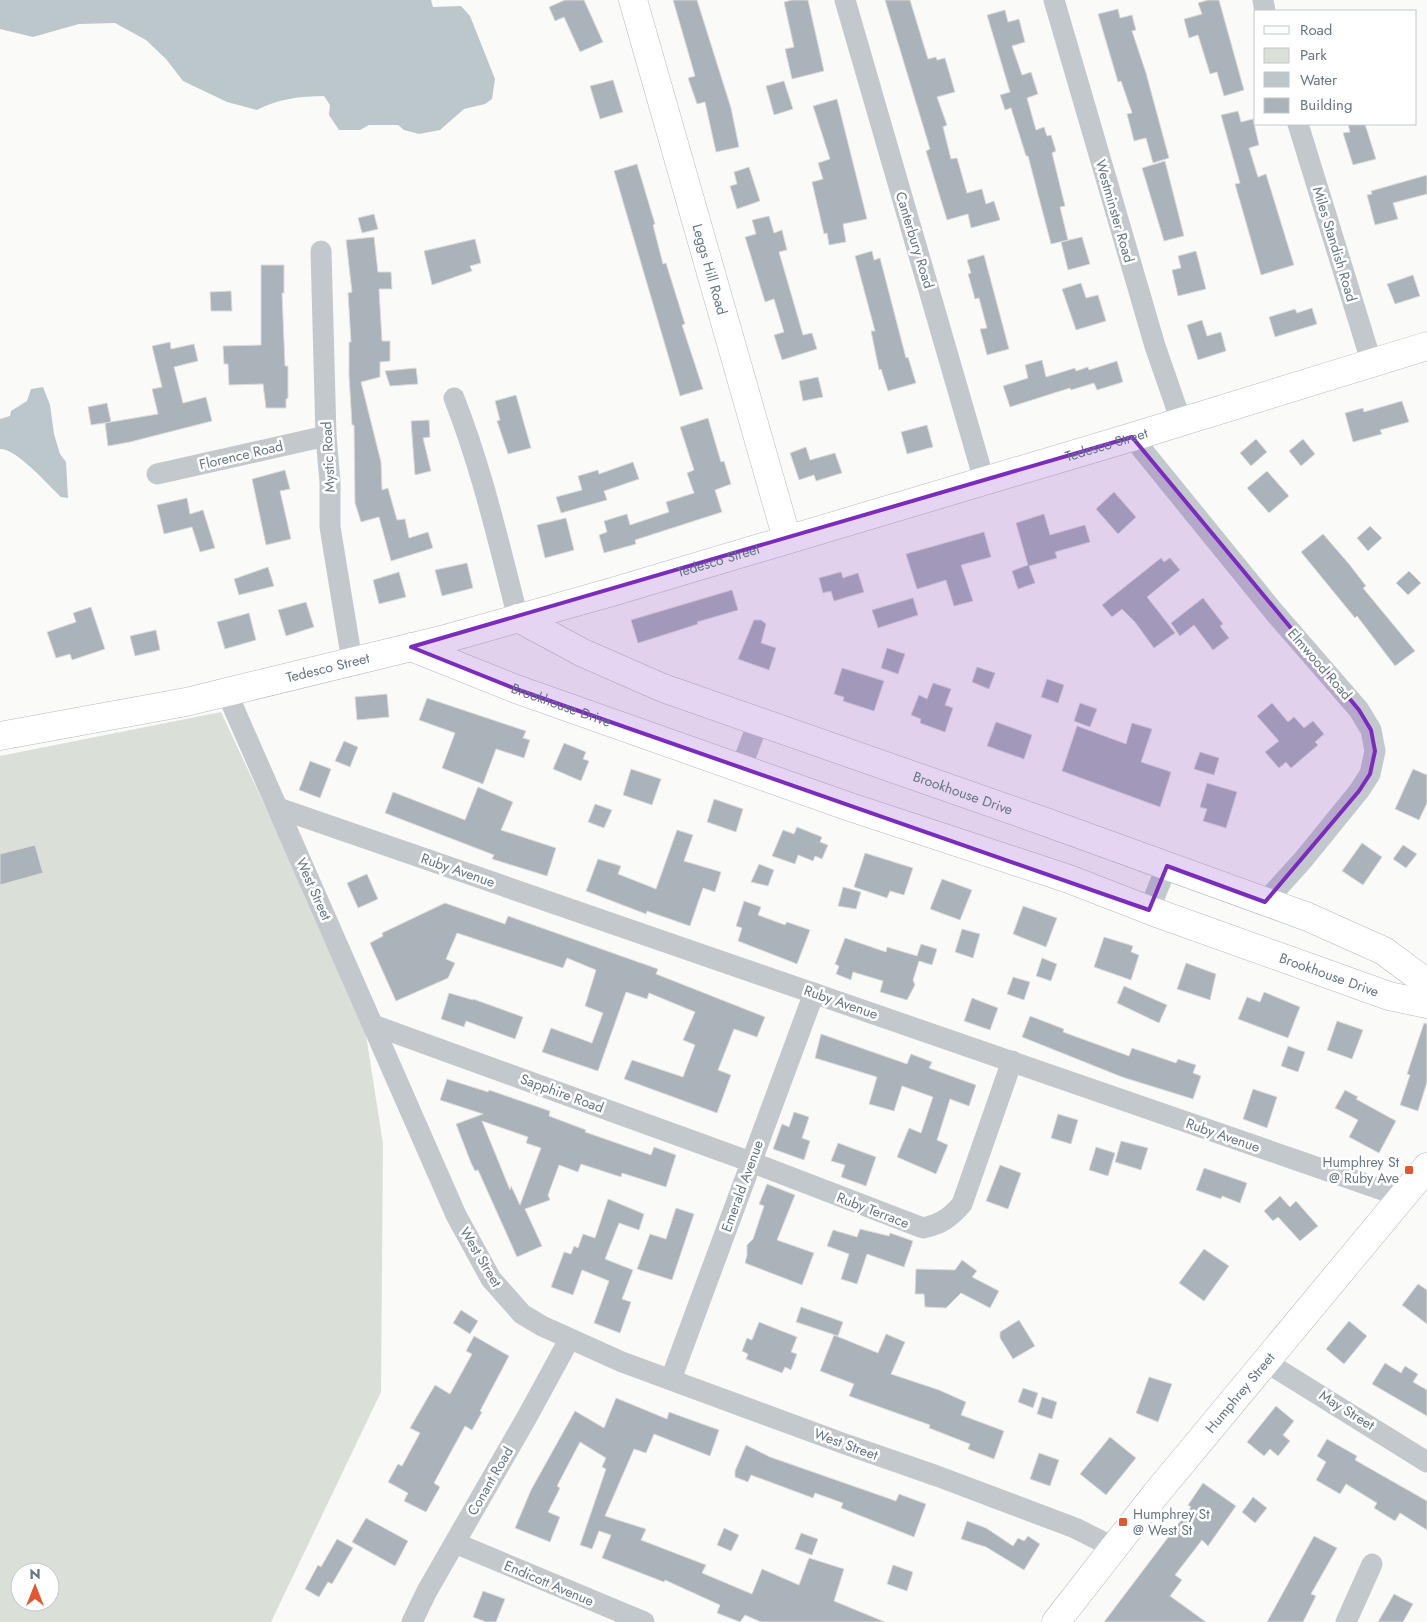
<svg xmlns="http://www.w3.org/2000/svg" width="1427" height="1622" viewBox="0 0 1427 1622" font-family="Jost,sans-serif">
<rect width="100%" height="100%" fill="#fafaf8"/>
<path fill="#dadfd7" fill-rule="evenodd" d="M221 712 363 1016 383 1144 381 1392 271 1622H0V756ZM20 1572H50V1602H20Z"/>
<g fill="#bbc7cb">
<path d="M0 0H431L433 7 461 6 470 16 495 79 492 99 485 104 464 109 440 130 419 134 404 130 398 125H369L360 130H339L329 115 330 105 324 96C301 96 277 99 257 110L227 102 183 81 166 59 146 40 115 23 79 24 33 37 0 29Z"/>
<path d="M43 387 50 405 54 434 60 454 66 462 68 498 61 497C48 485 16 448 0 449V419L10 416 11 411 27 401 31 389Z"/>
</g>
<g fill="#aab3b9" stroke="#dcdcda" fill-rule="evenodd">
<path d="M565 0H584L603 42 580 52 564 17 555 21 549 7Z"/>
<path d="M673 0H697L731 108 739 147 716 152 705 102 697 104 688 78 695 76Z"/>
<path d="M792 0H808L824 71 792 79 785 49 794 47 784 2Z"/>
<path d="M885 0H910L928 59 936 57 937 60 945 58 955 92 937 97 947 125 943 127 951 159 957 158 967 193 982 189 986 204 994 201 1000 220 971 228 968 214 947 220 926 151 930 149Z"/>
<path d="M1208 0H1219L1244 90 1224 96 1217 72 1210 74 1198 35 1189 38 1184 19 1202 14 1198 3Z"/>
<path d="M1118 9 1120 18 1132 15 1136 30 1132 31 1146 73 1169 158 1153 163 1146 138 1134 141 1127 114 1132 113 1121 81 1118 82 1098 14Z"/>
<path d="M1005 10 1008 22 1019 19 1025 42 1012 46 1022 75 1031 72 1038 94 1027 98 1036 130 1044 127 1047 136 1051 135 1056 151 1052 153 1065 206 1060 207 1068 240 1051 244 1028 156H1026L1011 108 1005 110 1000 95 1010 92 987 15Z"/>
<path d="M613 80 623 112 600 119 590 86Z"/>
<path d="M784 81 793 109 774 115 766 86Z"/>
<path d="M837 99 867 219 843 224 846 242 829 245 827 233 824 234 812 182 823 179 818 163 830 159 813 106Z"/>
<path d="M1238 111 1241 122 1253 119 1259 145 1249 148 1258 177 1266 174 1294 265 1261 275 1235 184 1240 183 1221 115Z"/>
<path d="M1348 124H1365L1376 159 1353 165 1343 133 1350 132Z"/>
<path d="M1165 161 1184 236 1164 241 1142 168Z"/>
<path d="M637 164 655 224 653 225 663 264 666 263 685 324 682 325 703 389 680 396 614 171Z"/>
<path d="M749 167 760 201 737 209 730 186 737 184 734 172Z"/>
<path d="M1427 175V194L1393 203 1398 219 1375 225 1367 195 1372 194 1371 191Z"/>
<path d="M374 214 378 229 362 233 358 218Z"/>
<path d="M769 216 774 233 782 230 787 250 779 252 803 335 812 333 817 349 782 360 774 335 784 332 774 299 765 302 745 237 756 234 752 220Z"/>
<path d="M374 237 378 272H391L392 289H379L382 341H390V361L380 362V377L361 382 381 462 382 490 388 488 397 520 405 519 409 538 428 532 433 548 391 561 379 517 361 522 355 503 354 425H352L349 375V342H351L348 293 352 292 346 240Z"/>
<path d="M1082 237 1090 264 1068 270 1061 242Z"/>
<path d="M475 239 481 263 470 266 472 271 432 285 424 251Z"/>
<path d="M872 251 874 260 880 258 906 358 908 357 916 383 888 391 881 369 879 370 871 331H875L855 256Z"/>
<path d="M1196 251 1206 289 1178 296 1172 270 1181 268 1178 256Z"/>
<path d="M984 255 1009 349 987 355 980 329 987 328 979 298 975 299 968 274 971 273 967 260Z"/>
<path d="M261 265H284V293H282L285 366H288V398L286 399V408H266L263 384 229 385 228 364H224L223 346 261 345Z"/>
<path d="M1413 275 1420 296 1395 304 1387 284Z"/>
<path d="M1081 283 1086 298 1098 295 1106 321 1076 330 1062 289Z"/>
<path d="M231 291 232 311H211L210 292Z"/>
<path d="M1312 308 1317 324 1275 337 1269 317 1295 309 1297 313Z"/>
<path d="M1202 320 1207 336 1221 332 1226 351 1198 360 1187 325Z"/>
<path d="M170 342 171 349 194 344 198 361 174 367 183 403 206 397 212 421 130 442 108 446 105 423 158 414 152 389 162 387 152 346Z"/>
<path d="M1042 360 1046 377 1075 368 1076 371 1088 367 1089 370 1117 361 1123 382 1097 390 1094 383 1071 390 1070 388 1010 407 1003 386 1028 378 1025 365Z"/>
<path d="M416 368 418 384 390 386 385 371Z"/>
<path d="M818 377 823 397 803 401 799 381Z"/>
<path d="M516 395 531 448 508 454 497 421 500 420 495 401Z"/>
<path d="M1402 401 1409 422 1380 430 1382 434 1353 442 1345 413 1363 408 1364 412Z"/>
<path d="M107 403 111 422 91 425 88 407Z"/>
<path d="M708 418 721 462 724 461 731 484 715 490 722 512 635 540 636 544 604 553 599 535 607 532 604 521 627 514 630 525 669 512 666 502 694 493 687 473 694 470 680 427Z"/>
<path d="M429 420 430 437 423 438 431 471 415 475 411 421Z"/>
<path d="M927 425 933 447 907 454 901 432Z"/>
<path d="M1256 439 1267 452 1251 466 1240 453Z"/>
<path d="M1303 439 1315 454 1301 466 1289 451Z"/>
<path d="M806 447 810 460 835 453 842 473 816 481 814 475 799 480 790 453Z"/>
<path d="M633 462 639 479 604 491 607 500 561 513 556 497 582 490 578 476 598 470 599 474Z"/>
<path d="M285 470 290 489 280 491 291 539 266 545 252 479Z"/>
<path d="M1267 471 1289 496 1269 513 1247 488Z"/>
<path d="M1114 492 1136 517 1118 534 1096 509Z"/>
<path d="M187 498 190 514 203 510 215 548 200 552 192 527 164 534 157 505Z"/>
<path d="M1044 514 1050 535 1085 525 1090 542 1055 552 1057 558 1029 566 1035 583 1018 589 1012 571 1028 565 1016 523Z"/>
<path d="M566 518 574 550 545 558 537 525Z"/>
<path d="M1370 526 1382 538 1368 551 1357 538Z"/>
<path d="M984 532 991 557 961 565 973 601 954 606 946 580 917 589 906 554Z"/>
<path d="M1323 534 1349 564 1366 586 1363 588 1415 651 1395 666 1357 616 1355 618 1301 552Z"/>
<path d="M1161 558 1164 562 1170 558 1180 570 1147 597 1175 633 1154 648 1135 622 1122 609 1112 617 1102 605Z"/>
<path d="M467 563 473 588 442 596 435 570Z"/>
<path d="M268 567 274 586 239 595 234 579Z"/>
<path d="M1409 571 1421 583 1408 595 1396 583Z"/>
<path d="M399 572 406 597 379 604 373 580Z"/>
<path d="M841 572 843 578 858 573 864 592 834 601 831 591 823 593 819 578Z"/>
<path d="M732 590 738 610 697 622 698 624 638 643 631 620Z"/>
<path d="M913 598 918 615 878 628 872 610Z"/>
<path d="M1203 598 1223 624 1220 626 1229 638 1213 650 1194 625 1180 636 1171 623Z"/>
<path d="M306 602 314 627 286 636 278 610Z"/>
<path d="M91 607 105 649 72 660 70 654 56 658 47 632 76 622 73 613Z"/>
<path d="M249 613 256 640 225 649 217 622Z"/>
<path d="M754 620H761L766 624 761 643 776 648 769 670 738 659Z"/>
<path d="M156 630 160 650 135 656 130 636Z"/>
<path d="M887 648 905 654 898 674 881 668Z"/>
<path d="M977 667 995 673 989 689 972 682Z"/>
<path d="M842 668 884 681 874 711 843 701 844 697 834 694Z"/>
<path d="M1047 679 1064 685 1058 703 1041 697Z"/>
<path d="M933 683 951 689 945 705 953 708 945 732 920 723 921 719 911 715 919 695 927 699Z"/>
<path d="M387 694 389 717 357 720 355 697Z"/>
<path d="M427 698 526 731 523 738 530 740 524 758 496 749 483 784 442 768 455 733 419 720Z"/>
<path d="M1080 703 1097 709 1090 727 1074 721Z"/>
<path d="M1272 703 1288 722 1294 717 1304 728 1313 721 1324 734 1315 742 1318 745 1291 768 1286 762 1279 768 1265 752 1279 741 1257 716Z"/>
<path d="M996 722 1032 735 1024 759 987 746Z"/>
<path d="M1132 723 1152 729 1141 762 1171 772 1160 807 1062 771 1077 726 1126 744Z"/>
<path d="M344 741 358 747 350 767 335 761Z"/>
<path d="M564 743 586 752 583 759 589 761 581 781 553 769Z"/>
<path d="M1200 752 1219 758 1214 775 1194 769Z"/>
<path d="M310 761 331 769 320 798 299 790Z"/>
<path d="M631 769 661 779 652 805 623 795Z"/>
<path d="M1413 769 1427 775V803L1419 820 1395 809Z"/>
<path d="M1207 783 1237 792 1226 828 1203 821 1207 809 1200 807Z"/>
<path d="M478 787 513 802 501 830 556 848 547 876 492 859 494 855 385 813 393 792 465 820Z"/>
<path d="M714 799 743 809 736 832 707 822Z"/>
<path d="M595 804 612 810 604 828 588 822Z"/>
<path d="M797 827 822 837 820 842 828 845 822 859 815 856 813 861 798 855 795 864 772 856 783 830 794 834Z"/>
<path d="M677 830 693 835 684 861 721 872 715 892 703 888 690 926 647 911 646 914 586 891 598 859 621 866 618 874 656 889Z"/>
<path d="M1362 843 1382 857 1363 885 1342 871Z"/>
<path d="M35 845 43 873 0 885V854Z"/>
<path d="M1403 845 1417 854 1406 868 1393 859Z"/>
<path d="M865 853 913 868 904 895 890 891 887 898 854 887Z"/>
<path d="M759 864 774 870 768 886 751 882Z"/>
<path d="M367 874 378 899 358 908 347 883Z"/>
<path d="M942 879 972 890 960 920 930 909Z"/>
<path d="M843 887 861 892 856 909 838 906Z"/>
<path d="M744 901 761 907 758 915 785 925 787 922 810 930 797 964 738 941 742 928 736 926Z"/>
<path d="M445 903 505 924 508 916 658 969 656 974 765 1017 757 1037 734 1029 718 1070 731 1075 717 1113 624 1079 632 1060 683 1077 695 1045 683 1040 695 1012 649 993 647 999 626 992 598 1071 542 1052 551 1028 592 1043 603 1013 585 1006 596 970 567 958 563 968 457 933 446 959 455 963 448 978 396 1001 370 943 383 936 382 933Z"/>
<path d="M1023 906 1057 918 1046 947 1013 934Z"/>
<path d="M962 929 980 934 973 958 955 952Z"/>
<path d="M1104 937 1133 946 1131 952 1139 955 1131 980 1094 967Z"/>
<path d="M845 938 886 952 887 947 917 956 921 944 937 949 932 965 919 961 913 980 915 985 907 1000 880 992 883 981 853 972 851 980 836 974 839 966 835 964Z"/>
<path d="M1042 958 1057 964 1051 981 1036 976Z"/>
<path d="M1186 963 1216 974 1210 1000 1177 989Z"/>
<path d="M1013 977 1030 982 1024 1000 1007 994Z"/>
<path d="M1124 986 1167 1005 1159 1023 1117 1003Z"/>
<path d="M1264 992 1300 1007 1288 1038 1238 1019 1247 997 1260 1002Z"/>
<path d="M449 993 473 1000V999L523 1017 515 1039 466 1021 464 1027 441 1019Z"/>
<path d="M972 998 998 1008 990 1030 964 1021Z"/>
<path d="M1030 1016 1064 1029 1063 1032 1129 1056 1132 1048 1176 1063 1178 1059 1196 1065 1193 1073 1201 1076 1193 1099 1122 1077 1022 1037Z"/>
<path d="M1337 1021 1363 1030 1352 1059 1327 1050Z"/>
<path d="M1424 1023 1427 1024V1082L1418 1111 1400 1105 1410 1075 1407 1074Z"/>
<path d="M821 1034 907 1064 911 1054 932 1062 929 1068 976 1085 969 1106 950 1099 937 1140 948 1145 936 1174 897 1157 909 1128 921 1133 933 1097 902 1086 894 1111 869 1104 877 1077 815 1058Z"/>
<path d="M1288 1046 1305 1052 1298 1072 1281 1066Z"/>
<path d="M447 1079 488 1092 489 1090 550 1111 549 1116 586 1130 585 1132 651 1155 654 1147 676 1155 666 1187 622 1173 621 1177 581 1164 578 1172 559 1165 548 1195 550 1200 525 1209 542 1246 517 1257 478 1170 475 1171 471 1163 456 1124 483 1114 440 1100ZM482 1121 528 1137 526 1143 541 1148 520 1205 511 1186 510 1190Z"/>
<path d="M1253 1089 1277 1097 1267 1128 1243 1119Z"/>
<path d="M1345 1090 1358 1097 1356 1099 1396 1121 1379 1153 1349 1137 1358 1120 1335 1108Z"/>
<path d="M794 1112 809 1117 802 1138 810 1141 804 1160 773 1149 782 1124 789 1127Z"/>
<path d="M1058 1114 1078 1120 1071 1144 1051 1138Z"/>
<path d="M1121 1141 1148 1148 1141 1170 1115 1162Z"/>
<path d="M838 1143 876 1157 866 1186 841 1177 845 1165 831 1161Z"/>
<path d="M1096 1147 1115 1153 1108 1176 1089 1170Z"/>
<path d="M1000 1165 1021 1173 1008 1209 986 1201Z"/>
<path d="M1204 1168 1247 1183 1240 1203 1222 1196 1221 1199 1196 1190Z"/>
<path d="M767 1184 795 1195 777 1240 814 1253 802 1285 745 1263 747 1255V1245L753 1239 764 1206 759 1204Z"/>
<path d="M1280 1196 1290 1207 1296 1201 1318 1226 1300 1241 1278 1217 1273 1221 1264 1211Z"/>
<path d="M608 1199 644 1214 639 1230 619 1223 605 1259 633 1270 622 1299 631 1302 620 1333 594 1323 609 1281 582 1270 573 1295 551 1287 564 1252 571 1254 574 1246 578 1248 583 1234 595 1238Z"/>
<path d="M676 1208 694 1214 672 1280 637 1269 650 1234 666 1239Z"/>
<path d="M860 1229 889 1236 890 1233 913 1241 904 1267 867 1254 857 1284 841 1279 849 1254 827 1246 833 1230 857 1237Z"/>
<path d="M1204 1249 1229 1266 1204 1301 1179 1283Z"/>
<path d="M962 1260 977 1271 972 1277 999 1291 990 1308 961 1293 946 1308 925 1307 924 1294H915L916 1269 955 1270Z"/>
<path d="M1418 1284 1427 1290V1324L1402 1305Z"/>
<path d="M801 1307 843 1322 838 1336 796 1322Z"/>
<path d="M461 1310 478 1321 470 1334 453 1323Z"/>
<path d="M1019 1320 1035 1346 1013 1359 1000 1338V1332Z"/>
<path d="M1349 1321 1367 1336 1344 1364 1326 1349Z"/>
<path d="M759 1322 797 1337 791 1352 797 1354 791 1370 785 1367 782 1373 746 1359 748 1354 742 1351 747 1338 752 1340Z"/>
<path d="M886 1334 905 1342 891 1374 939 1390 966 1402 961 1415 1004 1431 994 1459 968 1449 970 1444 929 1428 930 1425 849 1396 854 1384 820 1371 834 1335 878 1353Z"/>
<path d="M474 1336 509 1356 480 1411 482 1412 472 1430 465 1426 434 1483 440 1487 426 1512 404 1501 408 1493 388 1482 398 1464 402 1466 420 1433 410 1428 435 1385 450 1394 472 1354 466 1351Z"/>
<path d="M1385 1363 1401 1373 1405 1366 1418 1374 1413 1382 1427 1390V1416L1372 1384Z"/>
<path d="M1149 1377 1172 1384 1158 1422 1136 1413Z"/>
<path d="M1023 1388 1038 1393 1033 1408 1018 1402Z"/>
<path d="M1042 1397 1057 1402 1052 1419 1037 1414Z"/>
<path d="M616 1398 667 1419 669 1412 719 1430 710 1456 654 1434 646 1453 634 1449 605 1516 646 1529 641 1540 706 1565 702 1573 752 1594 762 1569 799 1585 809 1558 844 1569 834 1601 885 1622H761L745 1615 740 1622 717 1613 720 1605 665 1580 664 1582 602 1558 611 1535 599 1531 592 1549 580 1545 606 1469 602 1467 606 1458 580 1442 557 1486 560 1488 548 1512 560 1517 550 1542 515 1528 531 1490 575 1411 604 1428Z"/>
<path d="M1276 1406 1294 1421 1283 1435 1290 1441 1278 1456 1270 1449 1264 1456 1247 1442Z"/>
<path d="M1110 1437 1136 1458 1106 1495 1080 1474Z"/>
<path d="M1327 1439 1357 1456 1355 1460 1427 1501V1530L1400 1513 1395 1521 1374 1508 1377 1503 1346 1484 1340 1494 1316 1480 1326 1462 1317 1456Z"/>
<path d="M746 1445 770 1457 896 1501 899 1494 926 1504 914 1537 841 1508 843 1503 815 1493 813 1498 751 1475 748 1482 735 1477V1471Z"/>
<path d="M1039 1453 1059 1460 1050 1486 1030 1479Z"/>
<path d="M1203 1483 1236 1506 1208 1546 1202 1540 1175 1575 1182 1580 1170 1596 1206 1622H1104L1191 1507 1188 1505Z"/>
<path d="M1253 1497 1267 1508 1255 1523 1242 1512Z"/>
<path d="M366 1518 408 1541 395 1566 352 1542Z"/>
<path d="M967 1521 986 1528 1013 1546 1018 1538 1024 1541 1028 1536 1040 1544 1024 1570 986 1547 961 1539Z"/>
<path d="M724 1528 739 1535 731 1551 717 1545Z"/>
<path d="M801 1533 818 1539 812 1555 795 1549Z"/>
<path d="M1314 1536 1337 1548 1311 1594 1316 1596 1303 1622H1267Z"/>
<path d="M337 1539 353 1548 332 1584 328 1582 319 1597 305 1589 318 1565 321 1567Z"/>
<path d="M893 1565 913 1572 907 1591 887 1584Z"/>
<path d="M483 1591 505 1599 496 1622H486L473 1617Z"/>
<path d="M1394 1594 1413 1604 1403 1622H1378Z"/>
</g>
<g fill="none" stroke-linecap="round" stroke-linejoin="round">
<defs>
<g id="secondary">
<path id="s1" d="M633 0 787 539"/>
<path id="s2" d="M518 618 583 653 663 688 1043 821 1308 917 1384 951 1427 983"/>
<path id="s3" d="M411 647 516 689 850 807 1069 879 1154 912 1389 996 1427 1004"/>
<path id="s4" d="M1056 1622 1155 1495 1427 1167"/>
</g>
<g id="primary">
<path id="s5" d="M0 736 186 702 445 639 612 592 1132 437 1427 346"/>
</g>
</defs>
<use href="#secondary" stroke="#b3babf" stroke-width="29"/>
<use href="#primary" stroke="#b5babe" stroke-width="29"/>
<g stroke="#c3c8cc" stroke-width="21">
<path d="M845 0 984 480"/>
<path d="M1054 0 1155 346 1181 421"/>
<path d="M1263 0 1265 11"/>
<path d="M1298 124 1372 364"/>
<path d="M321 251 326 436 330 482V527L352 661"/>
<path d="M454 398C482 469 499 544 518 618"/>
<path d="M1132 437 1274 612 1359 710 1371 730 1375 751 1370 774 1359 791 1303 860 1265 902"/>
<path d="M157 474 326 436"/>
<path d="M227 693 456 1215 491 1279 522 1314 542 1326 622 1362 845 1444 937 1476 1075 1528 1115 1548"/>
<path d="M741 768 758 723"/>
<path d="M278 808 1403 1197"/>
<path d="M1149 910 1167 866"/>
<path d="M373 1025 751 1162 923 1228C941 1224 950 1218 962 1204L1012 1061"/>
<path d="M1266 1362 1427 1462"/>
<path d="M671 1379 814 993"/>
<path d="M455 1543 644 1622"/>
<path d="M412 1622 427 1591 527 1417 569 1340"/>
<path d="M1346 1622 1372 1564"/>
</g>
<use href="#secondary" stroke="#fff" stroke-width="28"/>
<use href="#primary" stroke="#fff" stroke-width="28"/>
</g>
<path fill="#7b2cbf" fill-opacity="0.2" stroke="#7b2cbf" stroke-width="4" stroke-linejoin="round" d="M1132 437 1359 710 1371 730 1375 751 1370 774 1359 791 1265 902 1167 866 1149 910 516 689 411 647Z"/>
<g fill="#e4572e" stroke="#fff" stroke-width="2">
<rect x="1404" y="1165" width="10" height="10" rx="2.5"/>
<rect x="1118" y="1517" width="10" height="10" rx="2.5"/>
</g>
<g text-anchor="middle" stroke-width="5" stroke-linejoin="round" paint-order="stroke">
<g font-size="14" fill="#657683" stroke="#fff">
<text transform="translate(1115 211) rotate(74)" y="5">Westminster Road</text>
<text transform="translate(915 240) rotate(73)" y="5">Canterbury Road</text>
<text transform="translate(1335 244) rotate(73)" y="5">Miles Standish Road</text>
<text dy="5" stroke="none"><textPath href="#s1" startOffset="280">Leggs Hill Road</textPath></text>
<text dy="5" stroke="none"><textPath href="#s5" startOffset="1145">Tedesco Street</textPath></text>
<text transform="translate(241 455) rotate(-13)" y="5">Florence Road</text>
<text transform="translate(328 457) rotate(-93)" y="5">Mystic Road</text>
<text dy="5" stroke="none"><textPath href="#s5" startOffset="740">Tedesco Street</textPath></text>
<text transform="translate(1320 664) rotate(49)" y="5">Elmwood Road</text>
<text dy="5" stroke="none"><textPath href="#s5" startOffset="335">Tedesco Street</textPath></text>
<text dy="5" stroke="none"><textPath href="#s3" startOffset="161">Brookhouse Drive</textPath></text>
<text dy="5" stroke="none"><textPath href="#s2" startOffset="479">Brookhouse Drive</textPath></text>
<text transform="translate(458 870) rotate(19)" y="5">Ruby Avenue</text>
<text transform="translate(314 889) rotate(66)" y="5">West Street</text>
<text dy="5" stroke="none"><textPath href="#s3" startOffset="975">Brookhouse Drive</textPath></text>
<text transform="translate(841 1002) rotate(19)" y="5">Ruby Avenue</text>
<text transform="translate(562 1093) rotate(20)" y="5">Sapphire Road</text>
<text transform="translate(1223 1135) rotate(19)" y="5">Ruby Avenue</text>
<text transform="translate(742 1186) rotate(-70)" y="5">Emerald Avenue</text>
<text transform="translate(873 1210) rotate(21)" y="5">Ruby Terrace</text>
<text transform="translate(481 1257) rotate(59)" y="5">West Street</text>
<text dy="5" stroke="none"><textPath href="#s4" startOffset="294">Humphrey Street</textPath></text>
<text transform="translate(1347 1410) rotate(32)" y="5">May Street</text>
<text transform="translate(846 1444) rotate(20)" y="5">West Street</text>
<text transform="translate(490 1481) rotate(-60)" y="5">Conant Road</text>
<text transform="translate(549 1583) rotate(23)" y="5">Endicott Avenue</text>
</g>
<g font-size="14" fill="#657683" stroke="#fff" text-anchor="end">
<text x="1399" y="1167">Humphrey St<tspan x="1399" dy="16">@ Ruby Ave</tspan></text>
<text x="1133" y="1519" text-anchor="start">Humphrey St<tspan x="1133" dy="16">@ West St</tspan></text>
</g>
</g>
<rect x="1254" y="10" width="162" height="115" fill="#ffffff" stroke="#c1c8cd"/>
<rect x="1264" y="26" width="25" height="8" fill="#ffffff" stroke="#c1c8cd"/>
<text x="1300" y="35" font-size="15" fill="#657683">Road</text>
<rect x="1264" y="48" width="25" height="15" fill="#dadfd7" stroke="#c1c8cd"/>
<text x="1300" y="60" font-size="15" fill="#657683">Park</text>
<rect x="1264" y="72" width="25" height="15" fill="#bbc7cb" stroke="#c1c8cd"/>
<text x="1300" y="85" font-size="15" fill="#657683">Water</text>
<rect x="1264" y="98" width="25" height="15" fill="#aab3b9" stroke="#c1c8cd"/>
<text x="1300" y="110" font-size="15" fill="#657683">Building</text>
<g transform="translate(35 1587)"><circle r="24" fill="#ffffff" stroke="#c1c8cd"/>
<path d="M0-4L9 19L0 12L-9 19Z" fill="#e4572e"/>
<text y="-8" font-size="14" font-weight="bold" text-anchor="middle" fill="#657683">N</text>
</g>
</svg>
